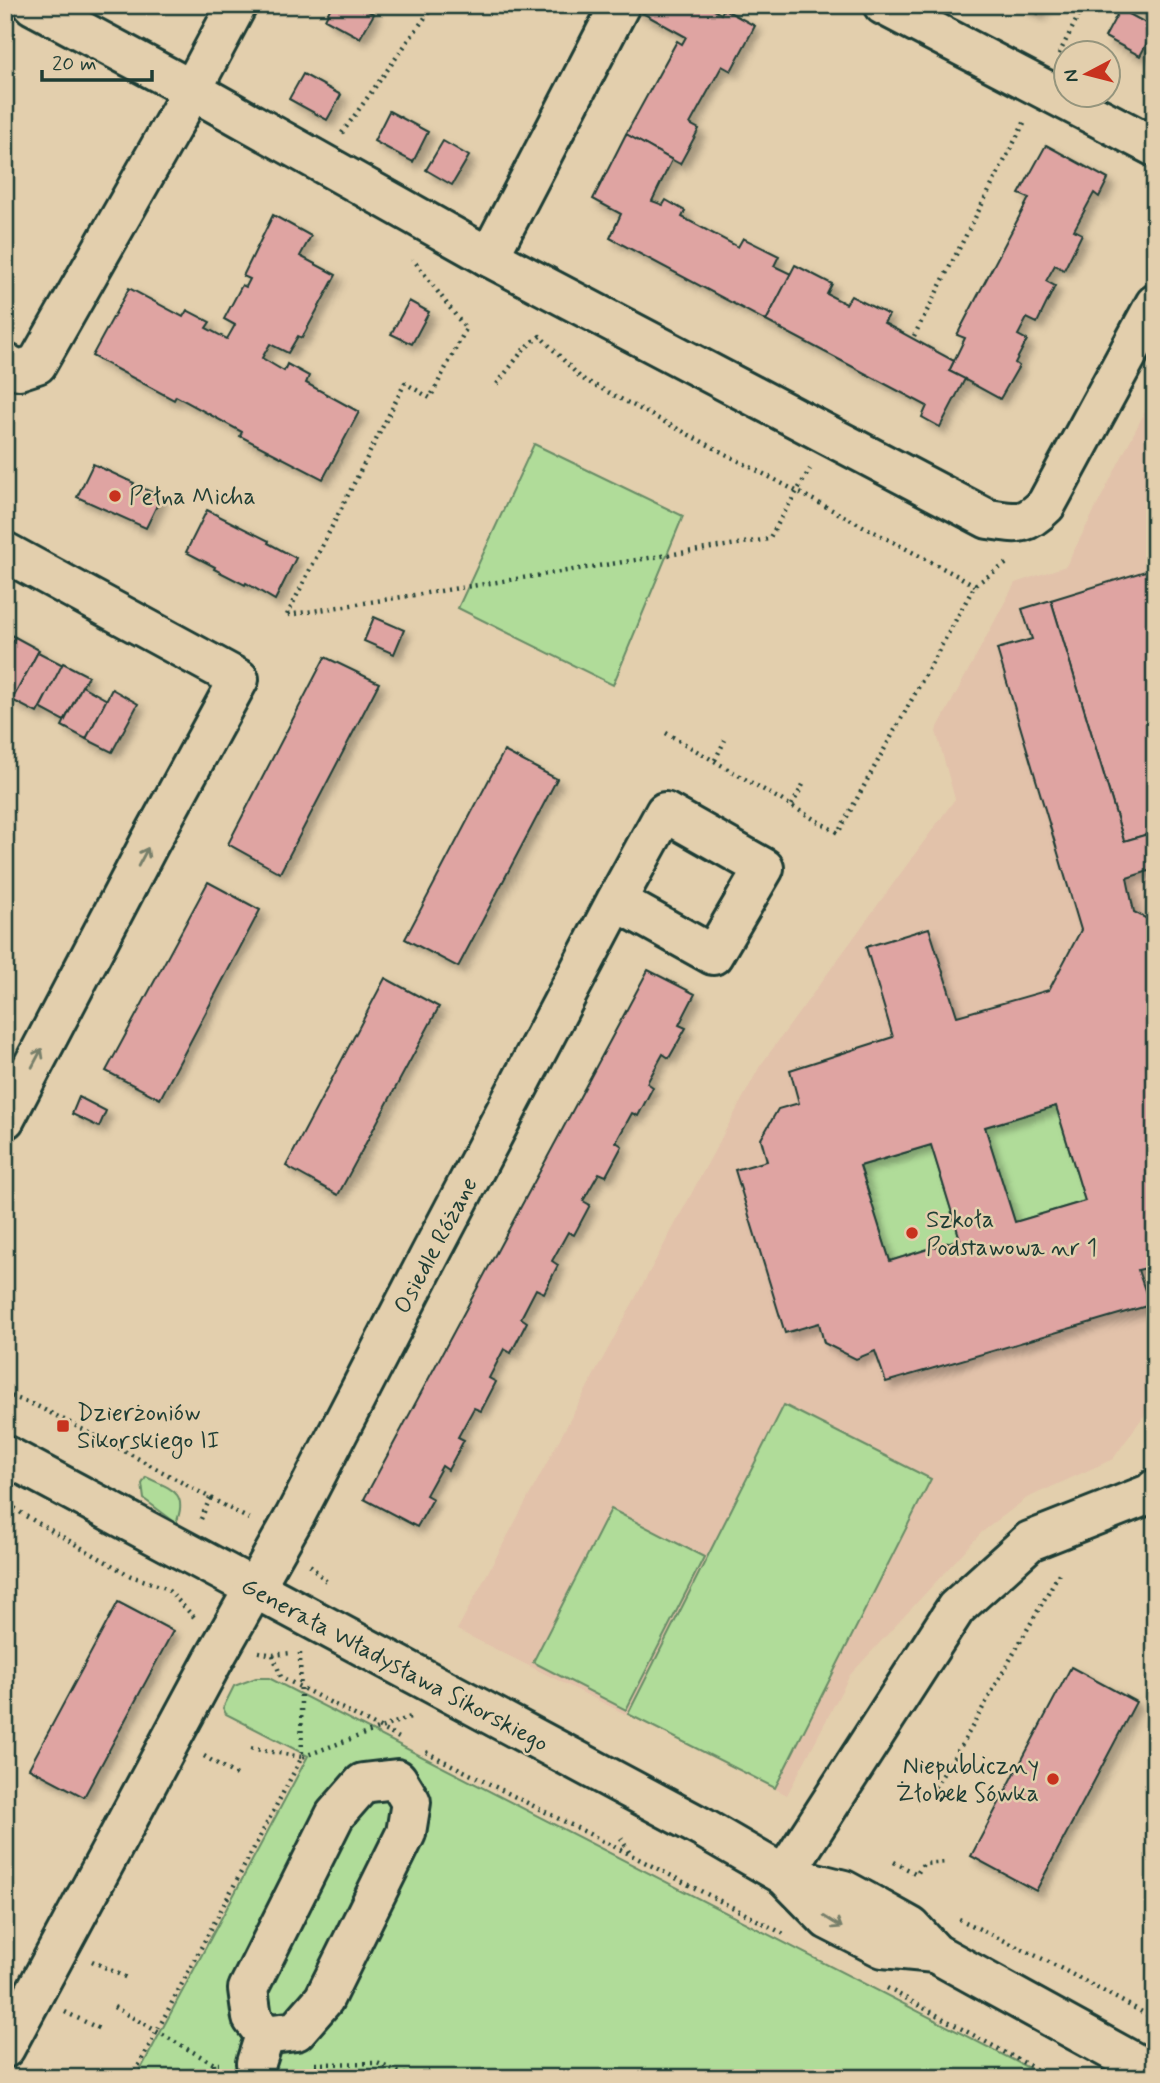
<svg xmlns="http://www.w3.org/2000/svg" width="1160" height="2083" viewBox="0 0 1160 2083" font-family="Mynerve,sans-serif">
<defs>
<filter id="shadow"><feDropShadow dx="6" dy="6" stdDeviation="3.5" flood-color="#0004"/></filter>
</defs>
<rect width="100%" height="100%" fill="#e3cfad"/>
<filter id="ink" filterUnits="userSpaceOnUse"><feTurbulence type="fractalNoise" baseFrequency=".0143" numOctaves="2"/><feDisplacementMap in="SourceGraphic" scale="14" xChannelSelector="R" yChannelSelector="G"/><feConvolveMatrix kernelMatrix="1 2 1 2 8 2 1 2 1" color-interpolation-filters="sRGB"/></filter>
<g filter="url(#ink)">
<path fill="#e2c2aa" d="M1155 392V1400L1113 1459 1027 1498 982 1532 850 1675 787 1795 457 1630 760 1066 955 799 936 731 1015 583 1066 566Z"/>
<g fill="#b0dc99" stroke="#688c66" stroke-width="2">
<path d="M534 444 683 516 613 685 458 608Z"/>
<path d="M1056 1106 1085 1201 1015 1222 985 1127Z"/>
<path d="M931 1145 960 1239 890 1261 860 1166Z"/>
<path d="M784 1405 931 1479 775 1788 628 1714Z"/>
<path d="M146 1477C171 1489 189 1492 176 1523L144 1499 142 1484Z"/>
<path d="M611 1509 704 1557 626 1710 533 1662Z"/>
<path d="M256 1678H269L1048 2078H136L308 1756 226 1714 223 1708 234 1686Z"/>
</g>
<g fill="#dfa4a2" stroke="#1f3d34" stroke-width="2" fill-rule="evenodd" filter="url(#shadow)">
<path d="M332 5H371L368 11 374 14 360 38 325 19Z"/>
<path d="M628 5H705L721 14 724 9 755 26 731 71 722 66 690 124 699 129 680 164 626 134 677 41 682 44 686 37Z"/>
<path d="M1021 5H1043L1038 14Z"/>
<path d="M1133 5H1155V18L1132 6Z"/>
<path d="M1120 9 1155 28 1140 56 1105 37Z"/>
<path d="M303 74 341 95 327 120 289 99Z"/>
<path d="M389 111 428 132 413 162 374 141Z"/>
<path d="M626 134 672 160 652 201 663 205 666 200 685 211 682 217 738 247 743 238 779 256 774 266 791 274 766 321 610 238 621 214 593 199Z"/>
<path d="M443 141 469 156 452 185 426 170Z"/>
<path d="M1046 145 1108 179 1099 197 1094 193 1074 230 1082 234 1064 270 1055 265 1046 281 1055 286 1037 323 1027 318 1018 335 1027 340 1015 363 1019 366 1000 399 949 371 965 338 957 335 1029 198 1019 194Z"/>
<path d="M273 215 311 236 300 256 336 275 302 338 298 336 288 353 270 344 262 358 284 371 287 364 309 376 306 383 359 412 323 479 240 436 242 432 176 396 174 400 92 356 129 288 183 317 187 310 210 322 206 328 227 339 235 325 224 319 242 285 246 287 250 279 243 276Z"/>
<path d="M795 265 832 284 827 294 846 304 851 296 889 315 884 323 954 361 949 371 965 379 940 427 922 417 927 406 766 321Z"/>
<path d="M409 301 429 312 412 344 391 334Z"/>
<path d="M93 464 134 483 133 485 140 489 141 487 161 497 146 528 77 497Z"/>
<path d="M207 510 269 541 268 543 296 558 275 600 246 583 245 585 214 569 215 567 186 552Z"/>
<path d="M1155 568V832L1124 841 1051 600Z"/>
<path d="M1051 600 1124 841 1155 832V869L1127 878 1134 912 1155 923V1032L1148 1046 1155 1068V1266L1138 1270 1150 1305 886 1382 875 1351 856 1359 824 1343 819 1323 785 1333 735 1170 767 1161 761 1139 778 1109 799 1103 790 1070 893 1037 866 947 929 928 957 1016 1049 990 1081 930 997 649 1032 639 1022 609ZM1056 1106 1085 1201 1015 1222 985 1127ZM931 1145 960 1239 890 1261 860 1166Z"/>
<path d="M374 617 404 630 394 654 364 641Z"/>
<path d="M5 632 15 637 5 654Z"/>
<path d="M15 637 39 650 15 695 5 690V655Z"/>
<path d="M38 652 63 665 37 713 12 700Z"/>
<path d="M325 657 379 683 280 873 228 844Z"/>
<path d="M63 663 88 676 64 721 40 708Z"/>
<path d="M82 686 107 700 86 739 62 726Z"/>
<path d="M112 689 138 704 112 752 86 739Z"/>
<path d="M504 751 557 779 458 967 405 939Z"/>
<path d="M208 882 260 910 160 1099 106 1071Z"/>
<path d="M648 970 695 994 679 1025 686 1028 669 1058 663 1054 647 1083 653 1087 638 1116 632 1113 616 1142 622 1146 606 1176 599 1173 583 1201 590 1205 574 1235 568 1232 552 1261 558 1265 544 1293 536 1289 521 1318 527 1322 511 1353 504 1349 489 1378 496 1382 481 1411 474 1408 458 1437 464 1440 448 1470 442 1466 426 1495 433 1499 417 1527 364 1499Z"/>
<path d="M385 978 439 1007 338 1195 286 1166Z"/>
<path d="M79 1097 106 1111 99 1127 72 1114Z"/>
<path d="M118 1602 173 1631 84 1797 29 1768Z"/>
<path d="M1071 1667 1136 1702 1036 1891 971 1856Z"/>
</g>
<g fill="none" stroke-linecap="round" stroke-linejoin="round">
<defs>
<g id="minor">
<path d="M33 5 192 90 489 257 988 519C1018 523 1024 527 1046 505L1155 304"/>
<path d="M883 5 1155 147"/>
<path d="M489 257 620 5"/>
<path d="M5 363 19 370 37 364 180 112 237 5"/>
<path d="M5 552 239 679 149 844 5 1119"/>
<path d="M5 1455 703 1828 784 1875 844 1890 870 1904 911 1927 935 1953 1155 2074"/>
<path d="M784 1875 956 1608 1030 1541 1152 1493 1155 1489"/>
<path d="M784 1875 828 1920 883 1948 935 1953"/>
<path d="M5 2048 213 1661 295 1516 430 1255 616 901 665 812 764 868 713 955 616 901"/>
<path d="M256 2063 265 2035 296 2031 324 1999 406 1833 411 1802 397 1779 363 1783 335 1815 248 1989 252 2018 265 2035"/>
</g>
</defs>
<use href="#minor" stroke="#1f3d34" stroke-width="44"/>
<g stroke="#1f3d34" stroke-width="4.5" stroke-dasharray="2 5" stroke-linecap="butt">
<path d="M1059 54 1084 5"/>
<path d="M342 133 434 5"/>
<path d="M914 336 1025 121"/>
<path d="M497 384 524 349 540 336 581 378 975 585"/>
<path d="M287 615 405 383 430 398 466 329 413 259"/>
<path d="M288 615 769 539 810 469"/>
<path d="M666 733 838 833 975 585 1010 561"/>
<path d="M715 760 725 740"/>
<path d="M792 805 805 781"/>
<path d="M5 1394 37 1406 115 1446 249 1519"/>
<path d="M9 1504 24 1515 131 1576 166 1588 194 1617"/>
<path d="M201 1519 210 1498"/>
<path d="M310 1565 326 1581"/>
<path d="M259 1652 273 1655 292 1653"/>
<path d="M300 1653 302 1757 413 1716"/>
<path d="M273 1655 281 1677 403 1740"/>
<path d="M426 1752 631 1855"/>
<path d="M204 1756 236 1775"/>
<path d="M931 1793 964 1741 1061 1570"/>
<path d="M621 1838 631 1855 786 1935"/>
<path d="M894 1862 917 1874 923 1864 948 1862"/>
<path d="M959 1919 1049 1962 1155 2019"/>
<path d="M92 1961 129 1979"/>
<path d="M887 1988 1052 2078"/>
<path d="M114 2007 214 2064H219"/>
<path d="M65 2012 102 2030"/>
<path d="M214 2064 216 2078"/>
<path d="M315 2064 377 2063 413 2078"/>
<path d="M132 2078 302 1757 249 1748"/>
</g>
<use href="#minor" stroke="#e3cfad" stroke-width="38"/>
</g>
<defs><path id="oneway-shaft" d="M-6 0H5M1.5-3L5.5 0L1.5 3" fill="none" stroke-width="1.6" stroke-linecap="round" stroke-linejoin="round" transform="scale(1.75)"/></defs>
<g stroke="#777f6a">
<use href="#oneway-shaft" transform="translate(143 857) rotate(-62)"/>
<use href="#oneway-shaft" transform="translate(37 1058) rotate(-62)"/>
<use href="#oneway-shaft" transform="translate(833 1922) rotate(32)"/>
</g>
</g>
<g fill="#c8321e" stroke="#e3cfad" stroke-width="2.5">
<circle cx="115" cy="496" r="7"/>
<circle cx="912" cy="1233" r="7"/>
<rect x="56" y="1419" width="14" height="14" rx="3.5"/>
<circle cx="1053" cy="1779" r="7"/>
</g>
<g text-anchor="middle" stroke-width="5" stroke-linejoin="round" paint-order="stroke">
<g font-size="24" fill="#1f3d34" stroke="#e3cfad" text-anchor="start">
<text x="129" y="504">Pełna Micha</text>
<text x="926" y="1227">Szkoła<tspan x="926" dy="28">Podstawowa nr 1</tspan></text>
<text x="77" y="1420">Dzierżoniów<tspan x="77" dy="28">Sikorskiego II</tspan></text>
<text x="1039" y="1773" text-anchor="end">Niepubliczny<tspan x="1039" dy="28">Żłobek Sówka</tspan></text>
</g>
<g font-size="24" fill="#1f3d34" stroke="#e3cfad">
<text transform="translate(435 1245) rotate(-62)" y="8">Osiedle Różane</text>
<text transform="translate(395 1664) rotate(28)" y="8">Generała Władysława Sikorskiego</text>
</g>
</g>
<rect width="1160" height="2083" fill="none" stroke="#e3cfad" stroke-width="28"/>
<rect x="14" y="14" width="1132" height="2055" fill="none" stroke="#1f3d34" stroke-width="2.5" filter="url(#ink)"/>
<g transform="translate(1087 74) rotate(263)"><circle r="33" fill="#e3cfad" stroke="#95957d" stroke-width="2"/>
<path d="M0-5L12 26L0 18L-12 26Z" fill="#c8321e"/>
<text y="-10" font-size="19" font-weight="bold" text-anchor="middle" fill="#1f3d34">N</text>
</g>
<path d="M42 70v10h110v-10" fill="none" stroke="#1f3d34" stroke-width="3.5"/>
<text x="52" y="70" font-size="21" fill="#1f3d34" stroke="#e3cfad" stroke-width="5" paint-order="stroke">20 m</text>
</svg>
